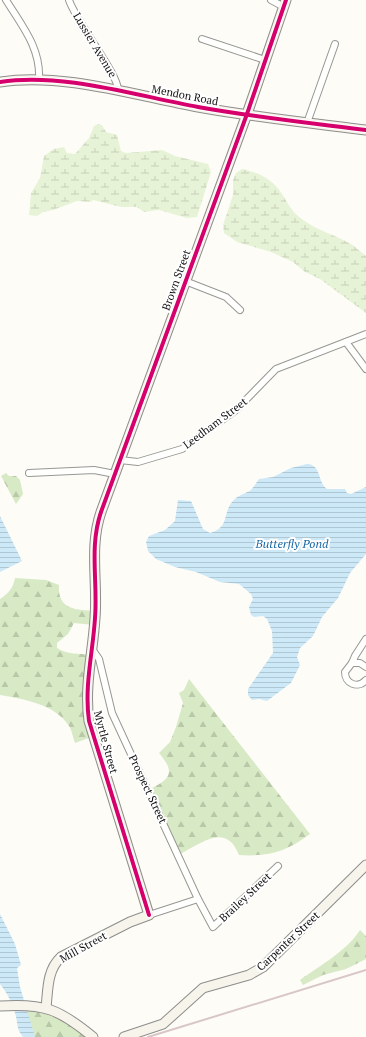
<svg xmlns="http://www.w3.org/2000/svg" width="366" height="1037" viewBox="0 0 366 1037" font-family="'PT Serif',serif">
<defs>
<pattern id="forest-firs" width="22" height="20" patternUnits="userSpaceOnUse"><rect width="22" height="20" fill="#d8eac5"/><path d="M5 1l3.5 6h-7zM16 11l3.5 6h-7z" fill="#b8c8a8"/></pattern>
<pattern id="wetland-marsh" width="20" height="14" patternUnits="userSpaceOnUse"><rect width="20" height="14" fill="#e7f3d7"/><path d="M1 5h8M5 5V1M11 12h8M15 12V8" fill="none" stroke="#c5cfb8"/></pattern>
<pattern id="water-rules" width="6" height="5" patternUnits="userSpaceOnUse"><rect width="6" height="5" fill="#cde8f7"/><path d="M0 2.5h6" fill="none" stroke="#afc6d3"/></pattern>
</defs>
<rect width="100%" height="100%" fill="#fdfcf7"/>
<g fill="url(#forest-firs)">
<path d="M6 473 9 476H16L20 480 23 494 16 504 1 476Z"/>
<path d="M15 578 46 580 59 585C57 610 77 610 96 611L94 625 74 623 68 634 57 643V648C68 655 78 653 91 655L90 711 94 717 91 719 94 736 75 743C73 738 72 730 69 726 55 704 23 699 0 695V599C9 593 13 588 15 578Z"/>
<path d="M189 679 310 834C286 852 268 857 239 855 226 822 202 843 180 854L150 789C173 778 174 771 159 753L170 742 176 727 183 703 179 693 184 690Z"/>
<path d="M360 930 366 936V959L346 969 323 975 303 985 300 980C319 966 347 951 360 930Z"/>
<path d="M26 1008H43L94 1037H33Z"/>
</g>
<g fill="url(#wetland-marsh)">
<path d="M99 124 102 125 106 132 117 135 121 151 126 153 162 150 175 156 208 164 211 172 197 217 187 218 159 210 144 212 137 207H121L93 200 91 202 77 201 53 210 43 212 37 216 29 215 31 193 40 178 44 156 54 149 64 147 67 153 75 154 89 138 94 126Z"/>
<path d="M242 169C258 172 273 179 282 194 287 202 291 210 298 216 313 229 333 234 349 243 355 246 361 252 366 256V313L320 279 305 272 293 262 271 252 237 242 224 233 223 225 233 195V180L236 173Z"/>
</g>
<g fill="url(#water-rules)">
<path d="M307 464C322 465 317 482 327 489H345L347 493 351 494 366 487V554L350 573 338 598 322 617 313 636 300 648 297 657 300 665 291 683 267 701 259 699 252 700 248 695V689L273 653 272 631 267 619 263 616 254 617 251 615 249 607 253 599 251 594 239 584 220 582 196 572 175 567 156 559 148 551 146 542 149 536 165 530 175 521 178 500 191 501 203 529 210 533C230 527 222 515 232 502 237 495 245 494 251 490 254 487 256 483 259 479L273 477 291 468Z"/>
<path d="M0 516 22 561 0 572Z"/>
<path d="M0 914 15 944 21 965 17 968 20 987 35 1037H23C16 1029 18 1022 15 1013 12 1002 7 993 0 984Z"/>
</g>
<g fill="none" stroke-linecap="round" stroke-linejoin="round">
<defs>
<g id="street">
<path d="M6 0C22 26 41 48 39 80"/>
<path d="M69 0C76 22 120 76 118 91"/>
<path d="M271 0 284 7"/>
<path d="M202 39 265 60"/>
<path d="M307 123 335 44"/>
<path d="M185 281 226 297 240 310"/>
<path d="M346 342 366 369"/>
<path d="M120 460 138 462 182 449 236 410 276 369 366 334"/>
<path d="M29 473 94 470 115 474"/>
<path d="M92 649 99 659 112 713 198 899 213 927 278 866"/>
<path d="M352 663 355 656 366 639"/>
<path d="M366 667 360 663H352L345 672C345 684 358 689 366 680"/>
<path d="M149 915 198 899"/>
</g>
<g id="secondary">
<path d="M0 82C62 72 137 96 198 107 253 117 310 123 366 130"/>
<path d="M0 1006C44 1003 59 1009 93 1037"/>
<path d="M46 1008C48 989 47 970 61 957L130 922 149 915 89 721C84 686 93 652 95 618 98 582 89 547 101 512L247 114 286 0"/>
<path d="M124 1037 163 1024 203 988 249 975 263 967 366 865"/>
</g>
</defs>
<use href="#street" stroke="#979795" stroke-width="8"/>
<use href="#secondary" stroke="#8e8d8b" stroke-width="11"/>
<use href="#street" stroke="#fffffe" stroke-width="6"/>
<use href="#secondary" stroke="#f6f4eb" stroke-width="9"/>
<path stroke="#d9c6c7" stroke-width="2" d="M148 1037 366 970"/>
<defs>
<g id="cycleway">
<path d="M0 82C62 72 137 96 198 107 253 117 310 123 366 130"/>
<path d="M149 915 89 721C84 686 93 652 95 618 98 582 89 547 101 512L247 114 286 0"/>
</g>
</defs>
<use href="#cycleway" stroke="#fff" stroke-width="6"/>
<use href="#cycleway" stroke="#d6006c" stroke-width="4"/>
</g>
<g text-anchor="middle" stroke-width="4" stroke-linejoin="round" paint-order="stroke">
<g font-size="11" fill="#111" stroke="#fff">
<text transform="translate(95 45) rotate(59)" y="4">Lussier Avenue</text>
<text transform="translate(185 95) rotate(11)" y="4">Mendon Road</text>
<text transform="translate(176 280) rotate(-70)" y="4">Brown Street</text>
<text transform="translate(215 423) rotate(-37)" y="4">Leedham Street</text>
<text transform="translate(106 742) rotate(75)" y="4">Myrtle Street</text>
<text transform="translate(148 789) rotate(65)" y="4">Prospect Street</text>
<text transform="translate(245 897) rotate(-43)" y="4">Brailey Street</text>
<text transform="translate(288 941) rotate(-43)" y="4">Carpenter Street</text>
<text transform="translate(83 947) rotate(-29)" y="4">Mill Street</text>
</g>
<g font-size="12" font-style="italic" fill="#1768a6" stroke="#fff">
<text x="292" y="548">Butterfly Pond</text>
</g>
</g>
</svg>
